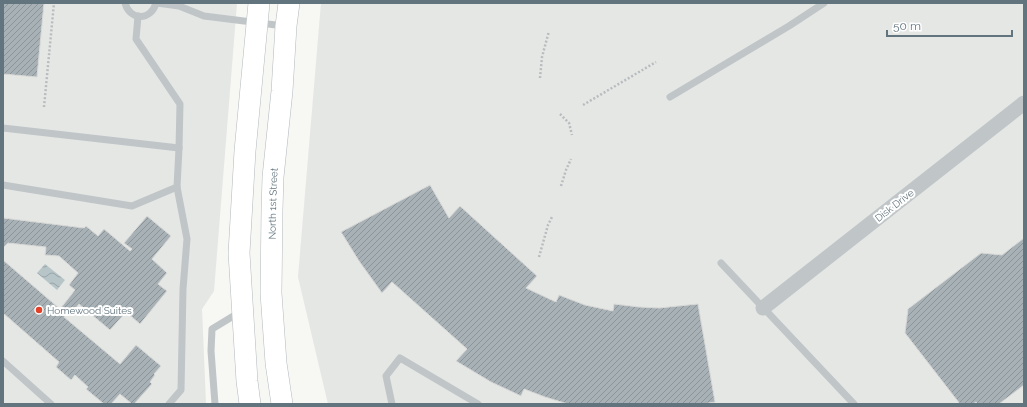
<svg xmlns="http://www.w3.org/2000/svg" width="1027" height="407" viewBox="0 0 1027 407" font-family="Raleway,sans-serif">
<defs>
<pattern id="water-waves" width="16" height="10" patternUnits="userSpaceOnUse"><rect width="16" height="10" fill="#b7c5c8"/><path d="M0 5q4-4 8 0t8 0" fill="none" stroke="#98a5a8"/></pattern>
<pattern id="building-hatch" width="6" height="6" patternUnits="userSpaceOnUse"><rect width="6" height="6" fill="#a7b1b6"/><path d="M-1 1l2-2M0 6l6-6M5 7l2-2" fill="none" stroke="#8b9599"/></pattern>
</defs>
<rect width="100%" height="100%" fill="#f7f7f4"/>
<g fill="#e5e7e5">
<path d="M3 3H237L214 291 202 309 206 404H3Z"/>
<path d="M321 3H1024V404H328L298 277Z"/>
</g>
<path fill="url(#water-waves)" d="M45 264 65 280 57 290 37 273Z"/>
<g fill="url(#building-hatch)" stroke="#d9d9d7">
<path d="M3 3H44L37 77 3 74Z"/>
<path d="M430 185 449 218 460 206 537 276 526 288 556 302 559 295 585 305 613 311 614 304 639 307 659 308 698 304 715 402 703 404H568L545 397 524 389 521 396 491 382 456 361 467 349 392 282 382 293 359 261 341 232Z"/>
<path d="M147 216 171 236 152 259 167 273 158 284 167 291 140 324 126 312 110 330 79 304 72 313 69 311 64 317 120 364 136 345 161 366 154 374 155 375 150 382 152 384 134 404H132L120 394 111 404H104L86 389 88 387 75 375 71 380 56 367 59 362 3 313V260L60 309 75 290 69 285 78 273 59 256 45 255 46 247 8 243 3 248V218L84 228 86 226 98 236 104 229 130 251 132 249 124 243Z"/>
<path d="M1024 238V385L999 404H978L976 402 973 404H960L905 333 908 309 981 253 1002 255Z"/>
</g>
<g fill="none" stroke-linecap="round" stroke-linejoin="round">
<defs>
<g id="secondary">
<path d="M250 404 247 381 239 253 245 151 259 3"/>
<path id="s1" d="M282 404 276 363 271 293 272 210 273 177 282 91 286 26 289 3"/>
</g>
</defs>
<use href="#secondary" stroke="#b3b9bd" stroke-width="22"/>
<g stroke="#b8bcbf" stroke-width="2.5" stroke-dasharray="2 2" stroke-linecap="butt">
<path d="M540 78 542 57 549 31"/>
<path d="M583 105 656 62"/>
<path d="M44 107 54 3"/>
<path d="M560 114 569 123 572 135"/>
<path d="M561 186 566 170 571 159"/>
<path d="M539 257 548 225 552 217"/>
</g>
<g stroke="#c0c5c8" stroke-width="7">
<path d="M125 3C130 21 151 21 156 3"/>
<path d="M157 3 179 6 204 16 284 26"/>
<path d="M670 97 789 26 824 3"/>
<path d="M3 128 179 148 180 104 136 39 138 16"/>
<path d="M3 185 132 206 177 187"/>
<path d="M721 263 854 404"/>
<path d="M3 361 51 404"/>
<path d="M169 404 181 390 183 289 187 239 177 187 179 148"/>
<path d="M215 404 211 351 212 329 240 312"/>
<path d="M392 404 386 376 400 358 478 404"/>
</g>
<path stroke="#c0c5c8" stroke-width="15" d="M763 308 1024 103"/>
<use href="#secondary" stroke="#fff" stroke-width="21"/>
</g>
<circle fill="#e24229" stroke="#fff" stroke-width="1.5" cx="39" cy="310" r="4"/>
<g text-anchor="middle" stroke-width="4" stroke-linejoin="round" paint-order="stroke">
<g font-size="10" fill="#62757f" stroke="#fff">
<text dy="4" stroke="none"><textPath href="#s1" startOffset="201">North 1st Street</textPath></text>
<text transform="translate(894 205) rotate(-38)" y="4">Disk Drive</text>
</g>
<g font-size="10" fill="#62757f" stroke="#fff" text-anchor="start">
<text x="47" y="314">Homewood Suites</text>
</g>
</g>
<rect width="1027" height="407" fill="none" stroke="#62757f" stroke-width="8"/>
<path d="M887 30v6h125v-6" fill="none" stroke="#62757f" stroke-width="2"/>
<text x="893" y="30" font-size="12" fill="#62757f" stroke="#ffffff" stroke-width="3" paint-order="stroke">50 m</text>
</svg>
